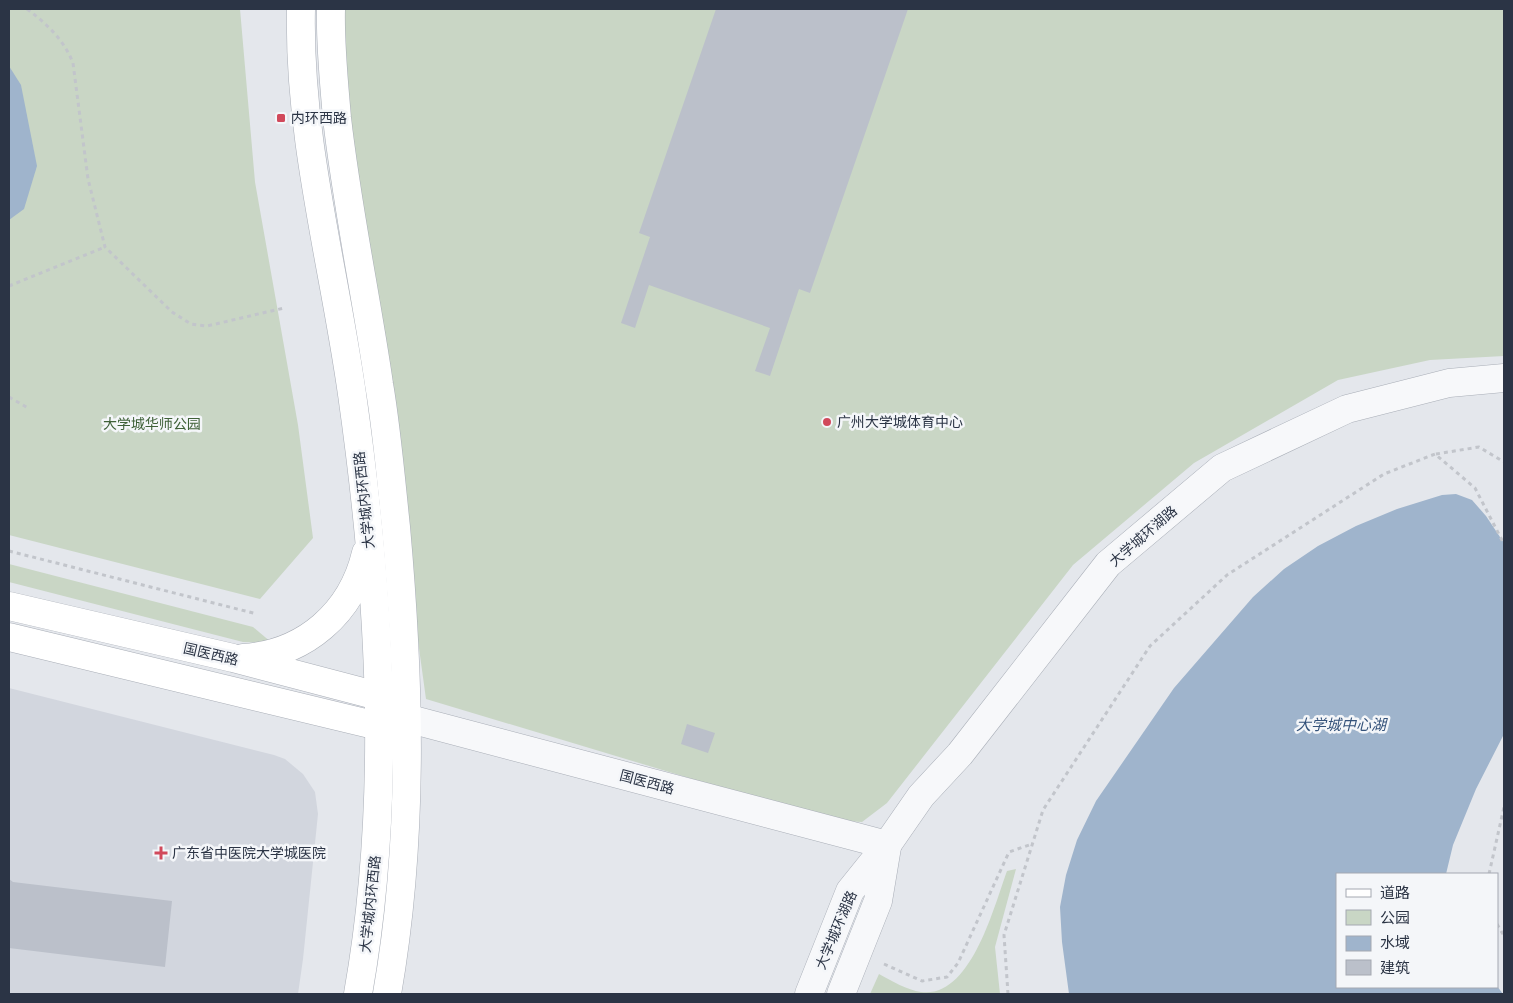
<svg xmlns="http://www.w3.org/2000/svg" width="1513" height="1003" viewBox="0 0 1513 1003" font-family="'Titillium Web','Noto Sans SC',sans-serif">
<rect width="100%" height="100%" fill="#e4e7ec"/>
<path fill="#d2d6de" d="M9 688 274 755 285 759 303 774 315 792 318 814 303 959 298 994H9Z"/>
<g fill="#c9d6c5">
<path d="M9 9H240L255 182 298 425 313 538 260 599 9 535Z"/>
<path d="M331 9H1504V356L1430 360 1338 380 1194 463 1073 565 887 803 862 822 829 820 426 699Z"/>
<path d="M9 564 253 627 272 643 243 642 9 582Z"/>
<path d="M1016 869 995 947 1000 994H870L879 974C892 981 907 990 921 992 971 999 994 906 1007 871Z"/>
</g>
<g fill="#9fb4cc">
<path d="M9 66 21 85 37 166 24 209 9 220Z"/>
<path d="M1456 494 1472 500 1486 516 1504 543V734L1476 789 1453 845 1446 874H1337V987L1497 986 1503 994H1069L1062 942 1060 907 1066 875 1077 840 1096 801 1174 688 1253 597 1284 569 1318 546 1356 526 1397 509 1442 495Z"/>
</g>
<g fill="#bbc0ca">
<path d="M716 9H908L810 293 799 289 770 376 755 371 770 328 649 285 635 328 621 323 650 237 639 233Z"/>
<path d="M687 724 715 733 708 753 681 744Z"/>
<path d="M9 879 13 882 172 901 165 967 9 948Z"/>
</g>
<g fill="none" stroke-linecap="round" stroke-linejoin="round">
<defs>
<g id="tertiary">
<path d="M406 718 887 845"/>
<path d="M809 994 850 891 887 845 921 796 960 754 1108 564 1222 468 1347 409 1449 383 1504 378"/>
<path d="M841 994 878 901 887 847"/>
</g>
<g id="secondary">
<path d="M301 9C298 139 334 266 352 394 380 592 393 796 358 994"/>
<path d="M331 9C330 45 334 82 337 118 347 207 366 295 379 384 387 431 391 480 396 527 410 683 414 840 387 994"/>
<path d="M9 606 233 658 378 696 391 707"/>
<path d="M9 637 378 726 395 721"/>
<path d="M243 658C305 654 352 613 366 553"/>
</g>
</defs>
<use href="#tertiary" stroke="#a9aeb7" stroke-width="29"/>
<use href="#secondary" stroke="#a9aeb7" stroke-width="29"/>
<g stroke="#c2c5cb" stroke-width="3" stroke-dasharray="4 4" stroke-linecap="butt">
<path d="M27 9C47 24 64 40 73 63L88 179 105 247 172 312 191 324 207 326 284 308"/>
<path d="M9 286 105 247"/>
<path d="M9 397 28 408"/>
<path d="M1436 454 1479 447 1504 462"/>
<path d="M9 551 257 614"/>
<path d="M1489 874 1504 807"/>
<path d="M1497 924 1504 936"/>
<path d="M884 964 922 981 947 977 958 963 1009 852 1032 844"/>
<path d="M1008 994 1004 935 1043 810 1150 646 1227 575 1384 474 1435 454 1475 488 1504 544"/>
</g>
<use href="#tertiary" stroke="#f7f8fa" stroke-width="28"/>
<use href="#secondary" stroke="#fff" stroke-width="28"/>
</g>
<g fill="#d1495b" stroke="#f4f6f9" stroke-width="2">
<rect x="276" y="113" width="10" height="10" rx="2.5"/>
<circle cx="827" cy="422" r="5"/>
<path d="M158.5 845.5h5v5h5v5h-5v5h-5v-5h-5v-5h5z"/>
</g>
<g text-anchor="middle" stroke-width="5" stroke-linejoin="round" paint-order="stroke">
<g font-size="14" fill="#2b3445" stroke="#f4f6f9" text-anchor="start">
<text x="291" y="123">内环西路</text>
<text x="837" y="427">广州大学城体育中心</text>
<text x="172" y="858">广东省中医院大学城医院</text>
</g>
<g font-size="14" fill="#3f6138" stroke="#f4f6f9">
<text x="152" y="429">大学城华师公园</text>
</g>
<g font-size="14" fill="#2b3445" stroke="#f4f6f9">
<text transform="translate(364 500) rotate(-96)" y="5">大学城内环西路</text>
<text transform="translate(1143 536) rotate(-41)" y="5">大学城环湖路</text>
<text transform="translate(211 654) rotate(13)" y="5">国医西路</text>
<text transform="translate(647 782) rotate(15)" y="5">国医西路</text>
<text transform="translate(370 904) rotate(-84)" y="5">大学城内环西路</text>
<text transform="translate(836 930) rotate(-67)" y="5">大学城环湖路</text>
</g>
<g font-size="15" font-style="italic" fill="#34527a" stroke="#f4f6f9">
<text x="1341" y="730">大学城中心湖</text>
</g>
</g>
<rect width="1513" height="1003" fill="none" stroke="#2b3445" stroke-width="20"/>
<rect x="1336" y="873" width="162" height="115" fill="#f4f6f9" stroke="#a4a8b1"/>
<rect x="1346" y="889" width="25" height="8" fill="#ffffff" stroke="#a4a8b1"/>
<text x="1380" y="898" font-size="15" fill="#2b3445">道路</text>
<rect x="1346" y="910" width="25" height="15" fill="#c9d6c5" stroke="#a4a8b1"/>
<text x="1380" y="923" font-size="15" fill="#2b3445">公园</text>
<rect x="1346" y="936" width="25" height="15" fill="#9fb4cc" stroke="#a4a8b1"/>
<text x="1380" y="948" font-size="15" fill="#2b3445">水域</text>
<rect x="1346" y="960" width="25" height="15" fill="#bbc0ca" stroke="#a4a8b1"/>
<text x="1380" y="973" font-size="15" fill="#2b3445">建筑</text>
</svg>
